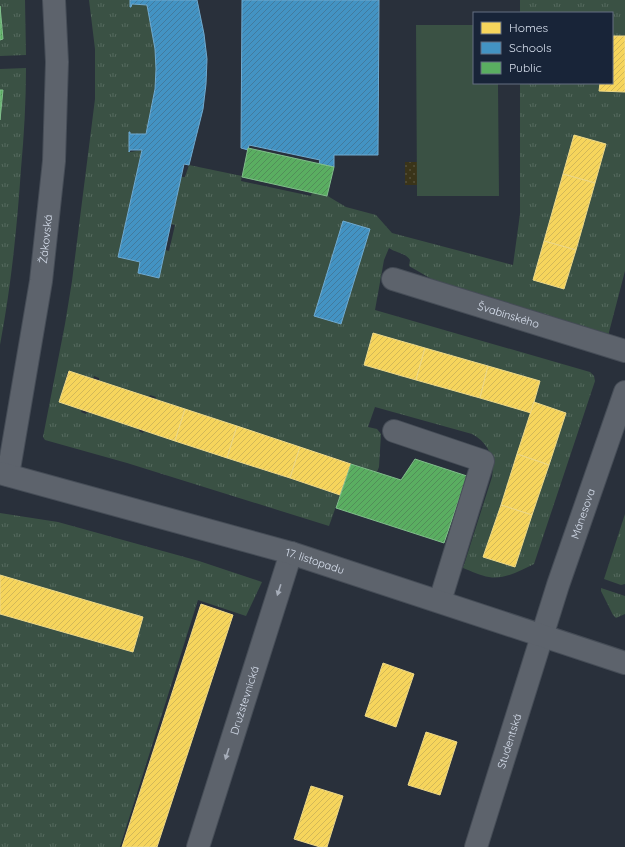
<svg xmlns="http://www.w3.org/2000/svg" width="625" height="847" viewBox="0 0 625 847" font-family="Quicksand,sans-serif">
<defs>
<pattern id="grass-tufts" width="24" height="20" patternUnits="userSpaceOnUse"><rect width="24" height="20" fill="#3a5144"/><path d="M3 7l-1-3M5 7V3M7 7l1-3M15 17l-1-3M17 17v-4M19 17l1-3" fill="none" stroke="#566a5f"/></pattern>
<pattern id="sand-dots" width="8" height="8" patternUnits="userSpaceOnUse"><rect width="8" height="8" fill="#3a3419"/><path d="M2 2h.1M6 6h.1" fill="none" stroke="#56513b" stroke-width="1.8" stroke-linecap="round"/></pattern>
<pattern id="homes-hatch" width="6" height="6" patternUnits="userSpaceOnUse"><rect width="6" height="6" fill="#f6d55c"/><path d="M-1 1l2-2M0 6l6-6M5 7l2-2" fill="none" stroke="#d2b858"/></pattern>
<pattern id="schools-hatch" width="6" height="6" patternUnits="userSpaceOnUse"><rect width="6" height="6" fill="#4393c3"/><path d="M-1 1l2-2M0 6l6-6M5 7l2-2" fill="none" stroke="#427b9e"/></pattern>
<pattern id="public-hatch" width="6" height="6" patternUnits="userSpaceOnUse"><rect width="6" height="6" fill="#5aae61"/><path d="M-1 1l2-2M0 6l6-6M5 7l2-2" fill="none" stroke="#528e59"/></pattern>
</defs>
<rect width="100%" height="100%" fill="#29303b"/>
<g fill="url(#grass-tufts)">
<path d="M0 0H25L26 55 0 56Z"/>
<path d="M89 0H130V7H131L132 4 147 5C151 26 157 48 156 70 156 92 150 113 146 134H130V132H129L130 152 142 150 118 257 140 262 138 273 158 278 165 250 169 251 175 225 171 224 181 177H185L189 165 242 176 241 181 311 196 312 192 326 195 346 207 376 215 392 233 513 265 520 214V83H612V13H520V0H625V271L608 336 454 292 409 266 410 260C406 253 396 253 389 248L384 260 375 310 590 372 594 376 595 381 534 564C521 570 505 580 489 577 481 576 471 571 463 568L492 477C495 459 489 443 472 434L375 407 368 427 377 429 381 434 379 467 377 472 155 399 156 397 150 395 149 397 99 381V378L94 376 93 379 68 371 59 402 82 410 81 412 86 414 87 412 139 428V431L143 433 144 430 340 495 329 526 127 463 45 440 43 437 65 324 72 281 95 99V49Z"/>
<path d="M26 68C26 102 24 135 21 169 17 228 11 287 0 345V69Z"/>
<path d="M0 513 58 522 199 561 262 582 246 616 198 600 120 847H0Z"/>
<path d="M625 514V584L621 585 604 579Z"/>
<path d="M601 588 625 596V614L616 618 613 615 601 591Z"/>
</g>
<rect fill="url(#sand-dots)" x="405" y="162" width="12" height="23"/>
<path fill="#3a5144" d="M416 25H474V83H498L499 196H417Z"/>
<g fill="url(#homes-hatch)" stroke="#edd888">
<path d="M612 36H625V92L599 91 600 83H612Z"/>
<path d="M574 135 606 144 595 183 563 174Z"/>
<path d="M563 174 595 183 576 250 544 241Z"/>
<path d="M544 241 576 250 564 289 533 280Z"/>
<path d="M373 333 425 348 416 380 364 365Z"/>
<path d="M425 348 488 366 480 398 416 380Z"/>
<path d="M488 366 540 381 531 413 480 398Z"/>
<path d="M69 371 185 409 175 441 59 402Z"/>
<path d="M534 402 566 413 549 465 517 454Z"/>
<path d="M185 409 237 426 227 458 175 441Z"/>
<path d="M237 426 300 447 290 478 227 458Z"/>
<path d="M300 447 351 464 340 495 290 478Z"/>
<path d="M517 454 549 465 532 515 501 505Z"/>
<path d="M501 505 532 515 515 567 483 557Z"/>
<path d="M0 575 143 617 133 652 0 614Z"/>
<path d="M201 604 233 615 157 847H122Z"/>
<path d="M383 663 414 674 396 727 365 716Z"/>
<path d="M426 732 457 742 440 795 408 785Z"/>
<path d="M311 786 343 796 327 847H320L294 839Z"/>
</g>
<g fill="url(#schools-hatch)" stroke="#70aad0">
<path d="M130 0H197L204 34 207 59 206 84 203 109 189 165 184 164 159 278 138 273 140 262 118 257 142 150H130L129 152V132H130V134H146L155 89 156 69 155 49 147 5 132 4 131 7H130Z"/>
<path d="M242 0H379L378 155H334V167L319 164 320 160 249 145 248 150 241 148Z"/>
<path d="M343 221 370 229 341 324 314 316Z"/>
</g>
<g fill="url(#public-hatch)" stroke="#80bd8b">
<path d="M0 6 3 39 0 40Z"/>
<path d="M0 90H3L0 120Z"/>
<path d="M248 148 334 167 327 196 242 177Z"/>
<path d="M415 459 467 476 444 543 336 508 351 464 401 480Z"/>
</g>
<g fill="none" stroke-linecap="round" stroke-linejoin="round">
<defs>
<g id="street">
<path id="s1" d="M393 279 625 351"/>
<path d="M394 431 483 461 440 601"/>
<path id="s2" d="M8 475 41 281 54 161 57 62 54 0"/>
<path id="s3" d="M198 847 291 553"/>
<path id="s4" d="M476 847 558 585 625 392"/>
</g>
<g id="secondary">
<path id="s5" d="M0 473 291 553 625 663"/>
</g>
</defs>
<use href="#street" stroke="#464d57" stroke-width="24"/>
<use href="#secondary" stroke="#464d57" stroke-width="24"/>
<use href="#street" stroke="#5d636c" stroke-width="22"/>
<use href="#secondary" stroke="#5d636c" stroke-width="22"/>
</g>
<defs><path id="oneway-solid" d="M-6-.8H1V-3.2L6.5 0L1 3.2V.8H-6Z"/></defs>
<g fill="#a7aeba">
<use href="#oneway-solid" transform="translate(279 590) rotate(108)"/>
<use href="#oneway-solid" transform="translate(227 754) rotate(108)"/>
</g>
<g text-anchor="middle" stroke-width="4" stroke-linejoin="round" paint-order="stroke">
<g font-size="11" fill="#d8e0ee" stroke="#182438">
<text dy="4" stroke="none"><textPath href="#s2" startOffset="239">Žákovská</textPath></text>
<text dy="4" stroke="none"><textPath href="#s1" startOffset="121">Švabinského</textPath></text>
<text dy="4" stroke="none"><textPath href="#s4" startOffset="350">Mánesova</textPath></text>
<text dy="4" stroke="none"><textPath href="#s5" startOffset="327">17. listopadu</textPath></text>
<text dy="4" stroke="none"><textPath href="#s3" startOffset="154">Družstevnická</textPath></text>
<text dy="4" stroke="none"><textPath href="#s4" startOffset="111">Studentská</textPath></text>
</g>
</g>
<rect x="473" y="12" width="140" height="72" fill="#182438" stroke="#656f81"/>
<rect x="481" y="22" width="20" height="12" fill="#f6d55c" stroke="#656f81"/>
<text x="509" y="32" font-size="12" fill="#d8e0ee">Homes</text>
<rect x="481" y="42" width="20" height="12" fill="#4393c3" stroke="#656f81"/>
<text x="509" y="52" font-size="12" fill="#d8e0ee">Schools</text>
<rect x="481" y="62" width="20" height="12" fill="#5aae61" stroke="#656f81"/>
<text x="509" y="72" font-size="12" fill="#d8e0ee">Public</text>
</svg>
